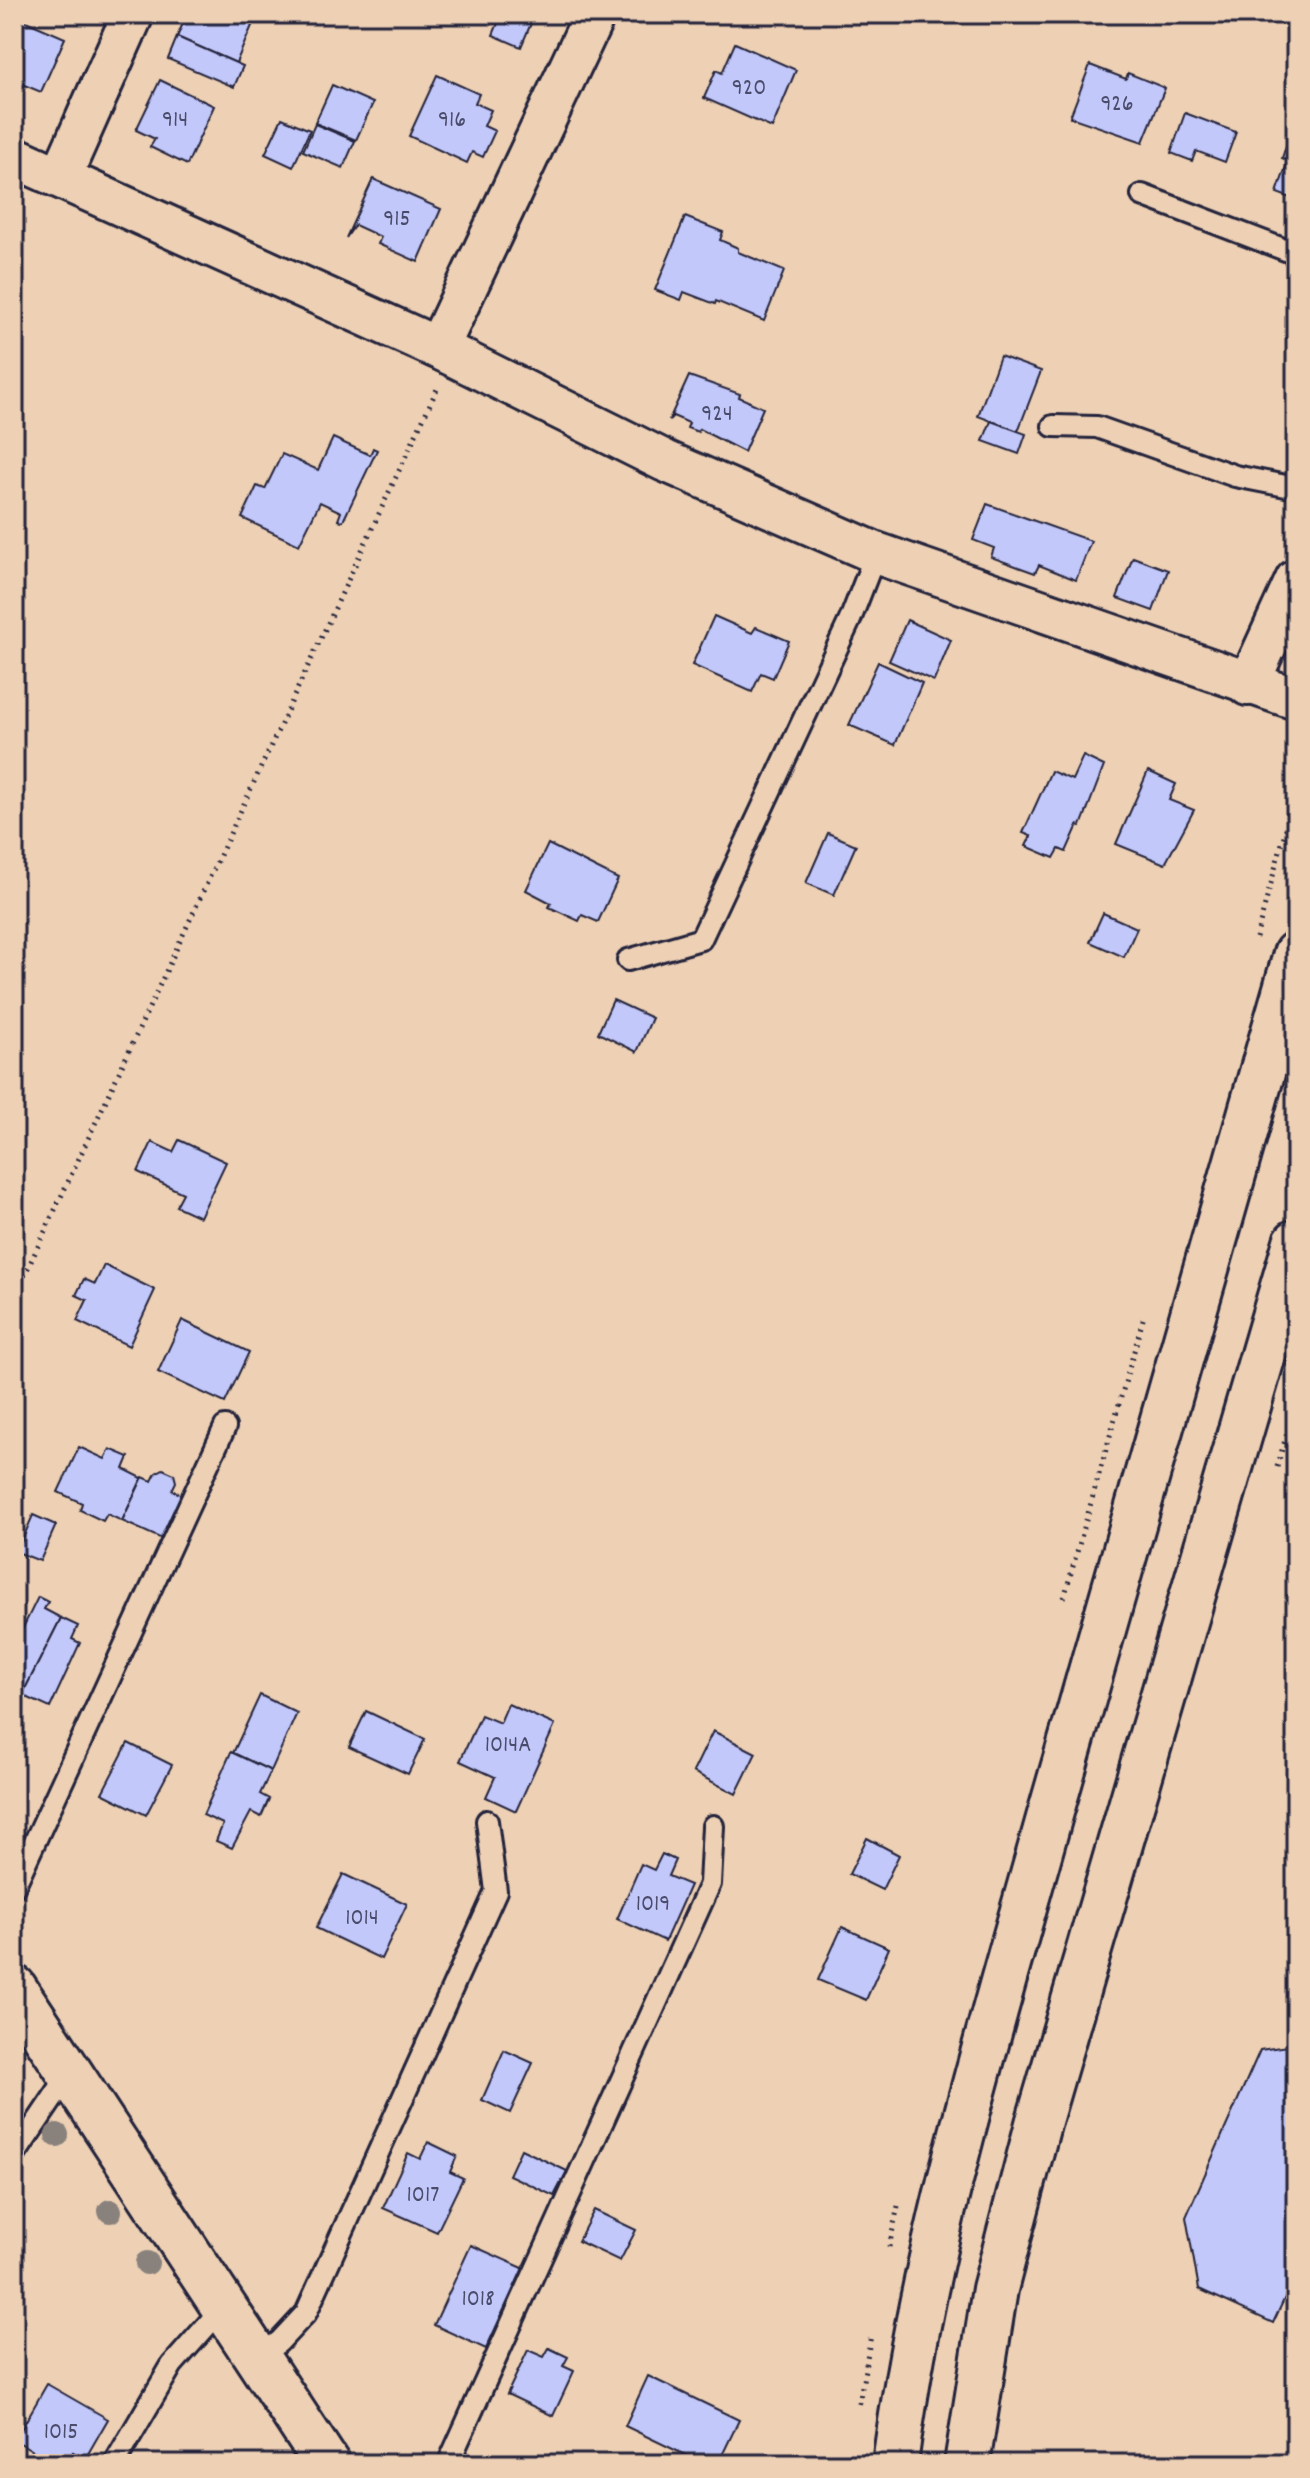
<svg xmlns="http://www.w3.org/2000/svg" width="1310" height="2478" viewBox="0 0 1310 2478" font-family="Dekko,sans-serif">
<rect width="100%" height="100%" fill="#eed1b5"/>
<filter id="ink" filterUnits="userSpaceOnUse"><feTurbulence type="fractalNoise" baseFrequency=".0125" numOctaves="2"/><feDisplacementMap in="SourceGraphic" scale="16" xChannelSelector="R" yChannelSelector="G"/><feConvolveMatrix kernelMatrix="1 2 1 2 8 2 1 2 1" color-interpolation-filters="sRGB"/></filter>
<g filter="url(#ink)">
<g fill="#c3c8fa" stroke="#22223b" stroke-width="2">
<path d="M187 14H257L236 63 177 37Z"/>
<path d="M477 14H535L521 47 493 35 498 23Z"/>
<path d="M14 16 65 38 41 92 22 84 18 92 14 91Z"/>
<path d="M177 37 243 66 234 87 168 59Z"/>
<path d="M735 43 796 70 772 128 704 98 716 70 722 73Z"/>
<path d="M1090 65 1126 79 1128 73 1165 88 1143 142 1070 117Z"/>
<path d="M437 75 479 94 475 103 491 110 484 126 495 131 483 157 472 152 467 163 409 136Z"/>
<path d="M160 80 214 106 187 165 150 147 155 139 136 130Z"/>
<path d="M332 85 373 103 356 140 315 123Z"/>
<path d="M1185 113 1236 132 1225 162 1196 151 1192 161 1171 153Z"/>
<path d="M282 118 310 130 293 167 265 154Z"/>
<path d="M1295 120H1296V200L1277 193 1288 161 1282 158Z"/>
<path d="M315 124 355 141 343 168 303 151Z"/>
<path d="M373 179 441 209 418 262 378 244 381 237 355 225 346 238Z"/>
<path d="M685 217 723 232 720 240 738 248V252L784 271 764 321 716 301 715 304 684 292 681 300 655 290Z"/>
<path d="M1000 356 1041 371 1018 431 978 416Z"/>
<path d="M689 376 740 394 739 397 763 408 744 452 699 429 698 432 687 428 689 423 673 416 669 420Z"/>
<path d="M991 421 1026 434 1019 454 983 441Z"/>
<path d="M333 438 370 455 373 448 377 450 343 521 338 520 341 512 320 502 299 545 242 518 257 486 265 489 282 454 318 470Z"/>
<path d="M987 504 1091 541 1076 580 1039 565 1035 573 991 557 994 548 973 540Z"/>
<path d="M1133 557 1168 570 1153 611 1117 598Z"/>
<path d="M714 616 752 633 756 627 789 641 773 678 761 673 752 692 692 665Z"/>
<path d="M907 620 951 640 934 681 889 661Z"/>
<path d="M878 662 922 683 895 745 849 725Z"/>
<path d="M1083 756 1104 766 1081 826 1078 825 1066 852 1059 849 1054 858 1026 846 1031 836 1023 833 1051 771 1072 780Z"/>
<path d="M1148 771 1176 784 1169 800 1194 810 1165 864 1116 844Z"/>
<path d="M828 833 856 845 834 895 806 883Z"/>
<path d="M548 844 618 879 598 922 582 915 579 921 549 907 551 903 526 890Z"/>
<path d="M1103 913 1137 928 1124 957 1090 942Z"/>
<path d="M613 1000 652 1018 637 1052 598 1033Z"/>
<path d="M179 1140 226 1162 200 1217 176 1206 183 1193 138 1172 152 1142 173 1152Z"/>
<path d="M104 1265 155 1290 129 1346 77 1321 87 1300 76 1295 84 1279 95 1284Z"/>
<path d="M182 1320 249 1352 225 1403 158 1372Z"/>
<path d="M79 1447 105 1459 110 1449 129 1457 124 1469 142 1478 122 1521 107 1514 103 1521 80 1510 82 1503 58 1492Z"/>
<path d="M163 1469 174 1474 176 1482 172 1490 182 1495 162 1539 122 1521 143 1477 152 1481 156 1473Z"/>
<path d="M33 1515 56 1525 40 1561 17 1552Z"/>
<path d="M38 1597 48 1602 44 1609 61 1618 22 1695 14 1691V1646Z"/>
<path d="M61 1618 78 1626 72 1639 80 1643 50 1708 22 1695Z"/>
<path d="M260 1695 297 1713 271 1771 233 1753Z"/>
<path d="M508 1704 555 1725 516 1811 486 1797 495 1777 460 1761 481 1715 500 1723Z"/>
<path d="M366 1711 425 1739 408 1774 349 1747Z"/>
<path d="M713 1731 756 1753 736 1794 693 1772Z"/>
<path d="M128 1743 172 1765 146 1815 102 1793Z"/>
<path d="M231 1752 271 1771 260 1794 269 1799 261 1817 251 1812 232 1848 216 1841 223 1824 203 1815Z"/>
<path d="M867 1838 899 1855 882 1890 849 1874Z"/>
<path d="M662 1854 675 1860 668 1876 690 1885 665 1941 617 1919 641 1864 654 1870Z"/>
<path d="M343 1874 407 1904 381 1959 316 1928Z"/>
<path d="M842 1927 889 1948 866 2000 818 1980Z"/>
<path d="M1296 2045V2274L1273 2323 1199 2289 1186 2217 1260 2050Z"/>
<path d="M504 2050 533 2063 510 2113 482 2100Z"/>
<path d="M428 2142 457 2156 450 2172 463 2178 437 2232 383 2208 408 2153 420 2159Z"/>
<path d="M521 2149 567 2171 554 2196 509 2175Z"/>
<path d="M594 2210 636 2230 620 2261 578 2241Z"/>
<path d="M471 2245 523 2268 486 2349 434 2325Z"/>
<path d="M549 2348 568 2357 563 2366 574 2371 553 2416 507 2394 528 2350 544 2357Z"/>
<path d="M648 2376 739 2420 718 2464H704L625 2426Z"/>
<path d="M47 2384 108 2419 85 2459 73 2452 67 2464H55L15 2440Z"/>
</g>
<g fill="none" stroke-linecap="round" stroke-linejoin="round">
<defs>
<g id="lane">
<path d="M1142 195 1296 254"/>
<path d="M1053 426 1097 427 1235 476 1296 488"/>
<path d="M628 960 701 939 850 620 876 553"/>
<path d="M14 1887 225 1427"/>
<path d="M14 2156 70 2073"/>
<path d="M256 2357 279 2342 306 2313 496 1891 487 1821"/>
<path d="M114 2464 172 2365 224 2306"/>
<path d="M448 2464 710 1884 713 1826"/>
</g>
<g id="street">
<path d="M14 157 438 348 665 461 876 553 1296 699"/>
<path d="M61 176 133 14"/>
<path d="M438 348 595 14"/>
<path d="M1248 685 1296 580"/>
</g>
<g id="secondary">
<path d="M14 1988 327 2464"/>
<path d="M895 2464C924 2243 990 2030 1050 1815 1130 1527 1212 1240 1296 954"/>
<path d="M967 2464 995 2289 1038 2124 1296 1242"/>
</g>
</defs>
<use href="#lane" stroke="#22223b" stroke-width="26"/>
<use href="#street" stroke="#22223b" stroke-width="46"/>
<use href="#secondary" stroke="#22223b" stroke-width="50"/>
<g stroke="#22223b" stroke-width="5" stroke-dasharray="2 6" stroke-linecap="butt">
<path d="M1256 938 1296 792"/>
<path d="M14 1298 437 389"/>
<path d="M1277 1467 1296 1403"/>
<path d="M1064 1598 1144 1316"/>
<path d="M889 2247 898 2206"/>
<path d="M859 2404 871 2335"/>
</g>
<use href="#lane" stroke="#eed1b5" stroke-width="20"/>
<use href="#street" stroke="#eed1b5" stroke-width="40"/>
<use href="#secondary" stroke="#eed1b5" stroke-width="44"/>
</g>
<g fill="#89817c">
<circle cx="57" cy="2135" r="12"/>
<circle cx="110" cy="2211" r="12"/>
<circle cx="147" cy="2263" r="12"/>
</g>
</g>
<g text-anchor="middle" stroke-width="8" stroke-linejoin="round" paint-order="stroke">
<g font-size="24" fill="#4a4c6b">
<text x="749" y="94">920</text>
<text x="1117" y="110">926</text>
<text x="175" y="126">914</text>
<text x="452" y="126">916</text>
<text x="397" y="225">915</text>
<text x="717" y="420">924</text>
<text x="508" y="1751">1014A</text>
<text x="653" y="1910">1019</text>
<text x="362" y="1924">1014</text>
<text x="423" y="2201">1017</text>
<text x="478" y="2305">1018</text>
<text x="61" y="2438">1015</text>
</g>
</g>
<rect width="1310" height="2478" fill="none" stroke="#eed1b5" stroke-width="48"/>
<rect x="24" y="24" width="1262" height="2430" fill="none" stroke="#22223b" stroke-width="3" filter="url(#ink)"/>
</svg>
